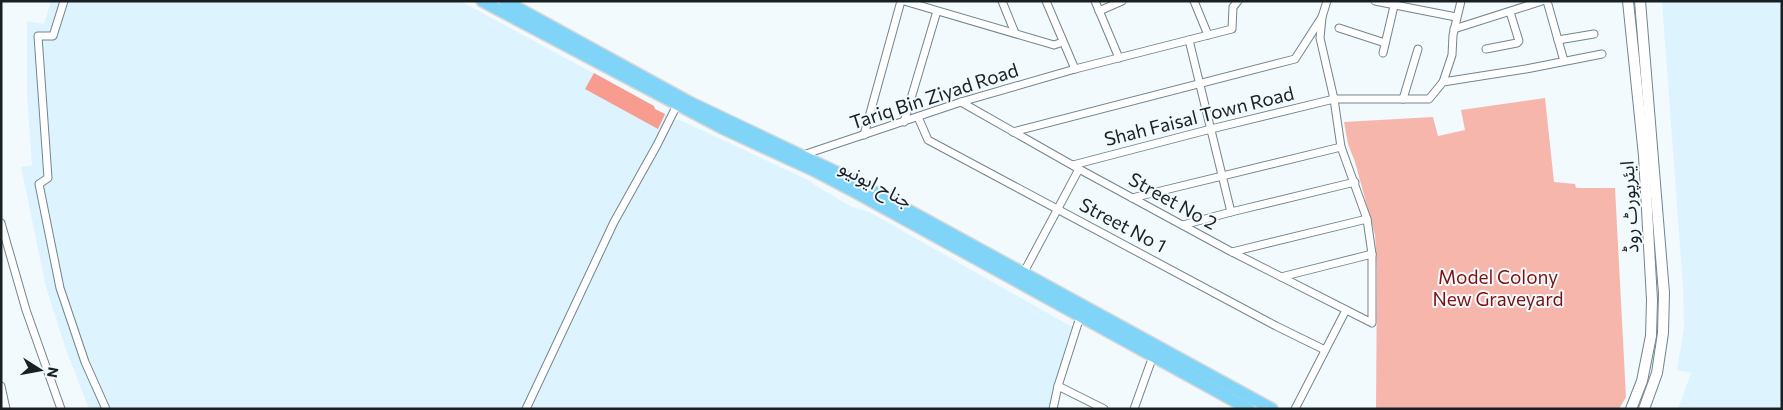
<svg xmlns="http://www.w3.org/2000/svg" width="1783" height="410" viewBox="0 0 1783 410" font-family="Commissioner,'Noto Sans Arabic',sans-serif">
<rect width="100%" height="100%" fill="#f2fafd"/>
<g fill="#ddf3fe">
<path d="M51 1H460L654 106 655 109 674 119 682 121 793 173 810 181 816 186 852 207 869 212 1072 327 1050 409H89L65 347 46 287 21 167 32 165 27 94V21L44 24Z"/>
<path d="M1662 1H1782V409H1678L1691 373 1677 370 1684 328 1683 287Z"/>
</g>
<path fill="#f7b6ac" d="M1545 98 1554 182 1575 184 1576 188H1615L1626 397 1619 409H1376L1377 270 1375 235 1355 162 1348 144 1344 122 1433 117 1438 136 1465 130 1461 110Z"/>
<path fill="#f99c90" d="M594 73 654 106 655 109 665 114 658 129 585 89Z"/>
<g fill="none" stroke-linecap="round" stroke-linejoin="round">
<defs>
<g id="minor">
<path d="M64 1 53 36H38L48 178 39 184 60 288 85 362 106 409"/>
<path d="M904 1 1054 45 1063 42"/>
<path d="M1002 1 1015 33"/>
<path d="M1046 1 1075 69"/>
<path d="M1095 1 1119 58"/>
<path d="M1194 1 1208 35"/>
<path d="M1375 1 1456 17"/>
<path d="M1547 1 1564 61"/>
<path d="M1099 11 1122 1"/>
<path d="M1339 28 1385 43"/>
<path d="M1454 29 1542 1"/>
<path d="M1189 40 1231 212"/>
<path d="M1558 40 1594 34"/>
<path d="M1486 49 1517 43 1519 41 1510 12"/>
<path d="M1383 53 1394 6"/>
<path d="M1443 82 1452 55 1453 35 1461 1"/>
<path d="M1403 99 1418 49"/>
<path d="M961 102 1079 169 1230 251 1372 323V254L1367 219 1341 147 1334 99 1320 38 1322 17"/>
<path d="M918 117 928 140 1276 326 1325 350"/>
<path d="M904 122 937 11"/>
<path d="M1013 132 1295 59 1322 17 1327 1"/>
<path d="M864 135 901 1"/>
<path d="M803 155 961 102 1075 69 1232 29 1233 7 1238 1"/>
<path d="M1073 165 1211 129 1334 99H1429L1443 82 1526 69 1602 54"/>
<path d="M1132 198 1341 147"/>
<path d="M1 223 26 310 61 409"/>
<path d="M1183 225 1231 212 1355 182"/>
<path d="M1232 252 1367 219"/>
<path d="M1024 272 1079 169"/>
<path d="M1281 277 1372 254"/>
<path d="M1 386 6 409"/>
<path d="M1058 386 1104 409"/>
<path d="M526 409 614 222 657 145 677 105"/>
<path d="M1053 409 1058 386 1080 317"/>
<path d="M1134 409 1153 356"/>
<path d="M1295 409 1346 310"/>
</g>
<g id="secondary">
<path d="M1628 1 1644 156 1652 300 1651 336 1642 381 1631 409"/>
<path d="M1640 1 1664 293 1663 333 1657 373 1644 409"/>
</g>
<g id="trunk">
<path d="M482 1 722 128 815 171 855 192 1249 409"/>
<path d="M505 1 689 102 853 180 1272 409"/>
</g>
</defs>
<use href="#minor" stroke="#73848d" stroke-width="9"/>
<use href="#secondary" stroke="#73848d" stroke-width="12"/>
<use href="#trunk" stroke="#d6d7d8" stroke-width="14"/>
<use href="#minor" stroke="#fff" stroke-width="7"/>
<use href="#secondary" stroke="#fff" stroke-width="10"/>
<use href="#trunk" stroke="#80d4f8" stroke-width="11"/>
</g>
<g text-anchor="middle" stroke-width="4" stroke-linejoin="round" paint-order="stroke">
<g font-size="19" fill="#192024" stroke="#f2fafd">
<text transform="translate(934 96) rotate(-18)" y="7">Tariq Bin Ziyad Road</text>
<text transform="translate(1199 116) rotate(-14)" y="7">Shah Faisal Town Road</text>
<text transform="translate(876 184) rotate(28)" y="7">جناح ایونیو</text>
<text transform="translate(1173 201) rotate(29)" y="7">Street No 2</text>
<text transform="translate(1629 207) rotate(-93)" y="7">ایئرپورٹ روڈ</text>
<text transform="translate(1123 225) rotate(28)" y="7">Street No 1</text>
</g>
<g font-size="19" fill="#7d100f" stroke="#f2fafd">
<text x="1498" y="284">Model Colony<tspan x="1498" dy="22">New Graveyard</tspan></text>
</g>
</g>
<rect width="1783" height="410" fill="none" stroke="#192024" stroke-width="5"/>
<g transform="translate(40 370) rotate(101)" stroke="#f2fafd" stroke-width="4" paint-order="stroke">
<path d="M0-4L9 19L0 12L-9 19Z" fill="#192024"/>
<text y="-8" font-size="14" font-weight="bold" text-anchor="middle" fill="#192024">N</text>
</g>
</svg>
